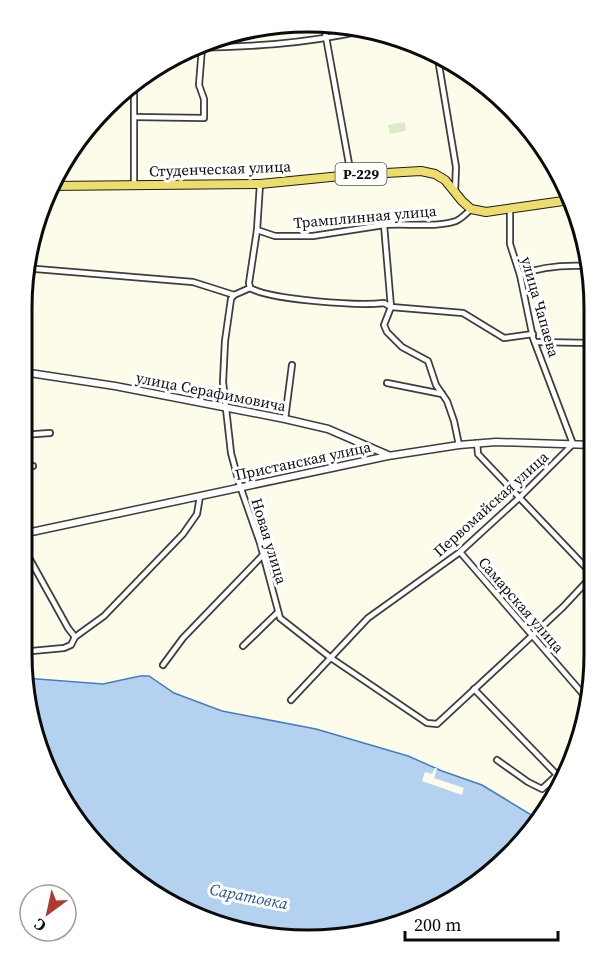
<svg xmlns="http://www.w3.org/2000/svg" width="615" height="961" viewBox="0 0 615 961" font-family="'Source Serif 4',serif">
<rect width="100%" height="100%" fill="#fdfceb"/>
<path fill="#dcecc9" d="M405 122 406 131 390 134 388 125Z"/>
<path fill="#b4d2f0" stroke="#427ec0" stroke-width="1.5" d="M140 676H149L174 693 222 711 316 729 408 756 442 771 482 785 538 819 523 842 451 901 381 930 289 939 215 925 133 881 69 813 36 745 25 678 103 684Z"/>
<path fill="#fdfceb" d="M435 768H437L434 778 464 788 462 795 422 781 425 772 432 774Z"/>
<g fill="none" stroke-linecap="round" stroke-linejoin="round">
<defs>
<g id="minor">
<path d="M324 26 351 175"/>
<path d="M189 48C249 47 303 44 361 31"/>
<path d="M438 59 456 167 455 192"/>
<path d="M134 117 204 118V99L199 85 202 48"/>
<path d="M260 184 257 230 249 283 250 288 234 295 231 299 225 341 223 382 231 453 240 486 260 543 280 618 331 658 427 723 437 724 563 607 592 576"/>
<path d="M134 186V87"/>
<path d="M384 225 391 307 384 325 387 332 402 347 428 361 436 385 447 401 454 421 459 445"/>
<path d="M257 230 275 236H313L384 225C405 223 436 228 456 221 461 219 467 213 471 209"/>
<path d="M24 268 193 282 234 295"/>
<path d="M520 275C542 266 564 265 587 266"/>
<path d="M250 288C272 300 358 306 384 303L391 307 463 313 504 338 533 334"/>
<path d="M535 342 593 343"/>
<path d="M387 383 442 394"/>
<path d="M285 419 292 365"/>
<path d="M22 435 50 433"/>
<path d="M477 443 478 454 592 574"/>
<path d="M22 466H33"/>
<path d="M22 545 68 628 75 637"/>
<path d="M460 552 589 701"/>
<path d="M243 646 277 613"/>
<path d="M21 652 64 648 71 645 75 637 104 616 183 534 197 514 200 496"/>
<path d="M163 665 183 638 262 556"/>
<path d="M474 689 562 780"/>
<path d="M291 700 368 618 460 552 520 497 573 444 533 338 520 275 510 244V209"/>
<path d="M497 760 528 782 542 789 573 760"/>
</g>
<g id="tertiary">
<path d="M23 372 115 386 285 419 328 429 388 455"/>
<path d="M22 534 388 456 459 445 496 442 593 445"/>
</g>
<path id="primary" d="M49 186 260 184 351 175 421 171 435 174 445 180 462 201 471 209 486 212 570 200"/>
</defs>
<use href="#minor" stroke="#3e3e3e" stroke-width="8"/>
<use href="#tertiary" stroke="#3e3e3e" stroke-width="9"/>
<use href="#primary" stroke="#1c1c1c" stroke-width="10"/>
<use href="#minor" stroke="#fff" stroke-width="4.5"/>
<use href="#tertiary" stroke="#fff" stroke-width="6"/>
<use href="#primary" stroke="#ecdd6c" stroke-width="8"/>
</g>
<g text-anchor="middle" stroke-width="6" stroke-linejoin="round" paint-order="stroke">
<rect fill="#fff" stroke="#545454" stroke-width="1.5" x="335.5" y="163" width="51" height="22" rx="4.5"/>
<g font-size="14" font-weight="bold" fill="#0b0b0b">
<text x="361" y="179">Р-229</text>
</g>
<g font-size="15" fill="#0b0b0b" stroke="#fff">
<text transform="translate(220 169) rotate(-2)" y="5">Студенческая улица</text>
<text transform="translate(365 217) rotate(-5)" y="5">Трамплинная улица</text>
<text transform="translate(540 307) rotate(74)" y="5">улица Чапаева</text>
<text transform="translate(211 392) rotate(11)" y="5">улица Серафимовича</text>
<text transform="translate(303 461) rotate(-12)" y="5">Пристанская улица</text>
<text transform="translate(491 504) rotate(-42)" y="5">Первомайская улица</text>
<text transform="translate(269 541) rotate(73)" y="5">Новая улица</text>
<text transform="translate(521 605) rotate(49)" y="5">Самарская улица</text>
</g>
<g font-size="16" font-style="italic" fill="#215290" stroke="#fff">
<text transform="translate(249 896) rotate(11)" y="6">Саратовка</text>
</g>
</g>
<path d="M0 0H615V961H0ZM308 32H308A276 276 0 0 1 584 308V654A276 276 0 0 1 308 930H308A276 276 0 0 1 32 654V308A276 276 0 0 1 308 32Z" fill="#fff" fill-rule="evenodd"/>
<path fill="none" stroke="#0b0b0b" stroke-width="3" d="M308 32H308A276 276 0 0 1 584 308V654A276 276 0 0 1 308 930H308A276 276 0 0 1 32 654V308A276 276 0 0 1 308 32Z"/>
<g transform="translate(48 913) rotate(213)"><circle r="28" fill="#ffffff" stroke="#9d9d9d" stroke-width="1.5"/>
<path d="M0-4.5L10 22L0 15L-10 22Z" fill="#ae3a30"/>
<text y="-9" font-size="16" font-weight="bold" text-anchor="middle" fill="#0b0b0b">С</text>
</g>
<path d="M405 931v9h153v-9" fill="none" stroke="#0b0b0b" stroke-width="3"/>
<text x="414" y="931" font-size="18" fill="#0b0b0b" stroke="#ffffff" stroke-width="4.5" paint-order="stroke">200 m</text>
</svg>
